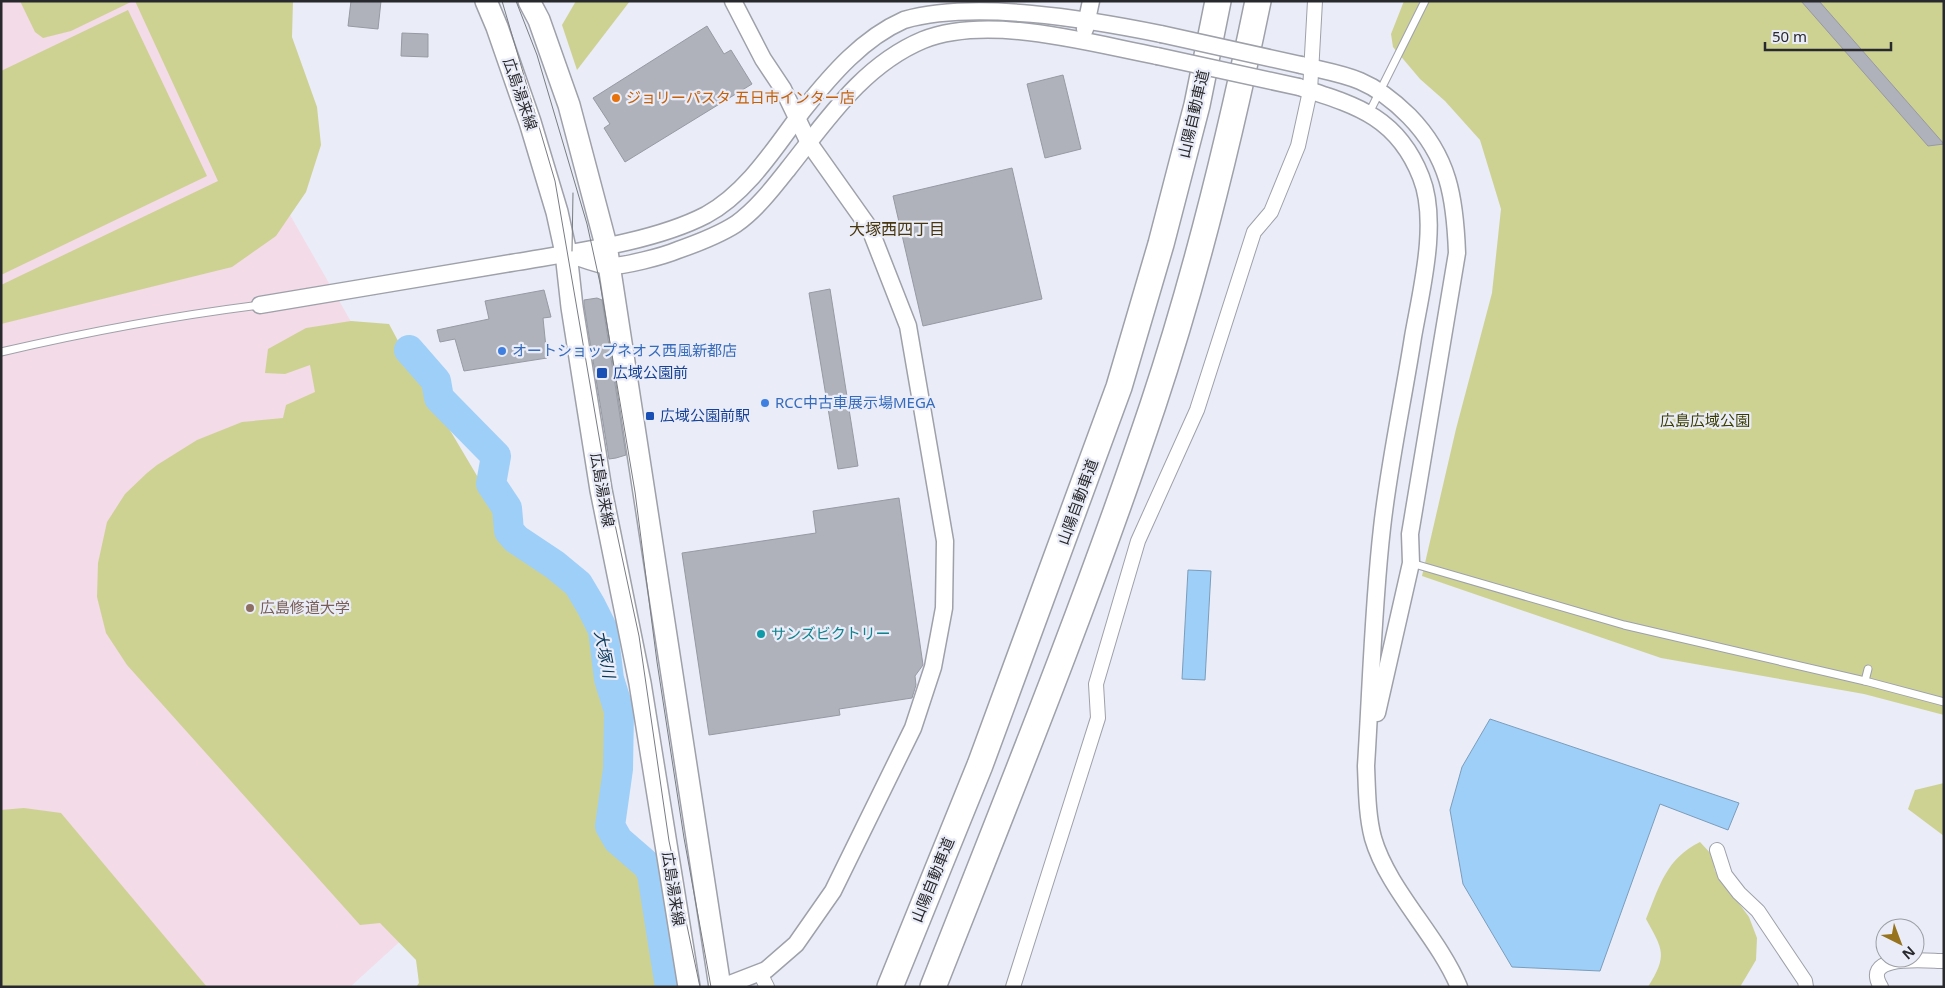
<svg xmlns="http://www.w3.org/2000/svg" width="1945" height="988" viewBox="0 0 1945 988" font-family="'Noto Sans','Noto Sans JP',sans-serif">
<rect width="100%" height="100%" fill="#eaecf7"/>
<path fill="#f3dbe7" d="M1 1H181L270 180 418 439 580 777 350 987H1Z"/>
<g fill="#cdd293">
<path d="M20 1H133L71 31 43 38 35 32Z"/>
<path d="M135 1H293L292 37 317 107 321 145 306 192 276 236 232 267 1 324V285L218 181Z"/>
<path d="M576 1H630L577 70 562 25Z"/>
<path d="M1404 1H1944V715L1864 694 1661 658 1422 576 1456 429 1492 293 1501 209 1480 140 1445 101 1420 79 1393 47 1391 34Z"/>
<path d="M128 10 207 176 1 275V71Z"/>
<path d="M351 321 389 324 405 354 431 383 435 405 489 496 512 543 546 565 579 595 596 637 602 686 613 733 605 836 645 876 664 987H416L419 983 416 960 380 923 360 925 127 665 106 633 97 597 98 563 107 522 125 494 147 473 157 465 197 440 242 422 283 418 286 405 315 392 310 365 285 374 265 373 268 349 306 328Z"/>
<path d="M1944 783V836L1908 809 1915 790Z"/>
<path d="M24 808 61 813 207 987H1V810Z"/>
<path d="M1700 842 1712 855 1715 871 1749 917 1757 938 1756 960 1740 987H1648C1668 955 1663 950 1646 919 1660 885 1666 859 1700 842Z"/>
</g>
<g fill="#9ecff8" stroke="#7b9dbb">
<path d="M1188 570 1211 571 1205 680 1182 679Z"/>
<path d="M1490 719 1739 803 1728 830 1660 804 1600 971 1512 967 1463 884 1450 810 1462 767Z"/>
</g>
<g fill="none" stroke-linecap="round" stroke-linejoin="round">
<path stroke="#9ecff8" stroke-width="30" d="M409 350 436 381 439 398 496 456 491 484 507 508 509 531 516 539 555 565 578 584 591 606 603 630 609 679 619 711 618 769 610 826 618 840 648 866 652 874 670 987"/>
</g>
<g fill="#afb1bb" stroke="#9799a3">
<path d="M351 1H381L378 29 348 26Z"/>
<path d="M1801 1H1819L1944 144 1928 146Z"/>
<path d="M707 26 724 54 731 50 752 84 625 162 604 128 610 124 593 98Z"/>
<path d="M402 33 428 34V57L401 56Z"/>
<path d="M1063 75 1081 149 1045 158 1027 84Z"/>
<path d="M1012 168 1042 299 923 326 893 196Z"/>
<path d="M830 289 858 466 838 469 809 293Z"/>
<path d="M544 290 551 317 543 318 547 358 464 371 455 339 440 342 437 330 489 319 485 301Z"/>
<path d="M597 298 602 300 626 455 616 458 609 459 584 305V300Z"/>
<path d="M899 498 923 665 915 676 916 685 912 698 839 709 840 715 709 735 682 553 816 533 813 511Z"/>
</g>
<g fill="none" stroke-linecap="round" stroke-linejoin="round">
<defs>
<g id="service">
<path d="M1369 113 1425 1"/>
<path d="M1 352C87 332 172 316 260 305"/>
<path d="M1411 563 1624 625 1865 681 1944 702"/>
<path d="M1865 681 1868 669"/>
</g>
<g id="minor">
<path d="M1717 850 1725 875 1739 893 1758 911 1805 981 1806 987"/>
<path d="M760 973 767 987"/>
<path d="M1013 987 1098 718 1096 684 1138 541 1197 410 1254 232 1271 212 1298 146 1310 91 1315 1"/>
<path d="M1881 987C1860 953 1926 961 1944 961"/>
</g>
<g id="tertiary">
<path d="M1085 29 1091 1"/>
<path d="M1301 65C1320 70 1341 73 1360 81 1379 89 1394 101 1409 116 1449 157 1455 198 1457 253L1410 534 1411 563 1377 713"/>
<path d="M1299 87C1355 105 1397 116 1421 177 1439 222 1421 291 1413 337 1403 401 1389 464 1382 528 1373 607 1371 687 1366 766 1367 790 1367 815 1373 838 1388 890 1438 936 1459 987"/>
<path d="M568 254C581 258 595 264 608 266 622 267 664 256 678 250 698 243 719 235 736 224 756 210 773 188 788 169 827 120 863 65 923 40 989 14 1089 43 1157 56"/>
<path d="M260 305C346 291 431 276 517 262 575 252 654 242 706 215 748 192 776 146 804 109 832 74 863 38 904 20 975 0 1087 19 1161 34"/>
<path d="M722 987 766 970 796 944 833 891 913 728 933 667 944 608 945 541 908 326 870 229 809 143 783 89 763 59 733 1"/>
</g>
<g id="primary">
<path d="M486 1 497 27 530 122 557 212 566 253 572 307 601 490 640 683 689 987"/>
<path d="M529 1 539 20 569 105 606 245 720 987"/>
</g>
<g id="motorway">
<path d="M890 987 980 765 1119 387 1161 244 1197 105 1218 1"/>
<path d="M933 987C1009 794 1087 602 1153 405 1197 273 1230 137 1258 1"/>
</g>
</defs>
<use href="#service" stroke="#9ea0aa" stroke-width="9"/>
<use href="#minor" stroke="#9ea0aa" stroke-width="16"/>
<use href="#tertiary" stroke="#9ea0aa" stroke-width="19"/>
<use href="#primary" stroke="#9ea0aa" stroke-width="24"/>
<use href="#motorway" stroke="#9ea0aa" stroke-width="28"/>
<use href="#service" stroke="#fff" stroke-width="7"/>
<use href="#minor" stroke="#fff" stroke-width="14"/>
<use href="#tertiary" stroke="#fff" stroke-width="16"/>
<use href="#primary" stroke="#fff" stroke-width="21"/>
<use href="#motorway" stroke="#fff" stroke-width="25"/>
<g stroke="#7a7c83" stroke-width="1">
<path d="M502 1 555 181 611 506 639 636 669 841 700 987"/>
<path d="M516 1 537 55 587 224 600 283 635 492 657 662 684 838 711 987"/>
<path d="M572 251 573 193"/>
</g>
<defs>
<g id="tertiary-bridge">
<path d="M1161 34 1301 65"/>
<path d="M1157 56 1299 87"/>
</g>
</defs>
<use href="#tertiary-bridge" stroke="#9ea0aa" stroke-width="19" stroke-linecap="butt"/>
<use href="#tertiary-bridge" stroke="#fff" stroke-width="16"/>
</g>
<circle fill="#e8710a" stroke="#eaecf7" stroke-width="2" cx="616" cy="98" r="5"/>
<g fill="#3f7fe0" stroke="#eaecf7" stroke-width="2">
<circle cx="502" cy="351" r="5"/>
<circle cx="765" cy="403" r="5"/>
</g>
<g fill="#1a4fb4" stroke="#eaecf7" stroke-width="2">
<rect x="596" y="367" width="12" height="12" rx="2.5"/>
<rect x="645" y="411" width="10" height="10" rx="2.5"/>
</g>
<circle fill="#8d6e63" stroke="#eaecf7" stroke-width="2" cx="250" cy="608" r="5"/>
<circle fill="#0f9aa8" stroke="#eaecf7" stroke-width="2" cx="761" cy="634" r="5"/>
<g text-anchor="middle" stroke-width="4.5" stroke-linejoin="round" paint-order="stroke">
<g font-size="15" fill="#28292d" stroke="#eaecf7">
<text transform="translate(520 94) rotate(71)" y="5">広島湯来線</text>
<text transform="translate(1194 114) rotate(-77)" y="5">山陽自動車道</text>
<text transform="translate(602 490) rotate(80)" y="5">広島湯来線</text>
<text transform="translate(1078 502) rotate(-70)" y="5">山陽自動車道</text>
<text transform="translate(933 880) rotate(-68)" y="5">山陽自動車道</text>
<text transform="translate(673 889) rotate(81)" y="5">広島湯来線</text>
</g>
<g font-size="15" fill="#c56008" stroke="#eaecf7" text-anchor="start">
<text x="626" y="103">ジョリーパスタ 五日市インター店</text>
</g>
<g font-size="15" fill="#366cbe" stroke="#eaecf7" text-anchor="start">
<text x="512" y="356">オートショップネオス西風新都店</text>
<text x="775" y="408">RCC中古車展示場MEGA</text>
</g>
<g font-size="15" fill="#164399" stroke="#eaecf7" text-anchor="start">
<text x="613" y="378">広域公園前</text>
<text x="660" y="421">広域公園前駅</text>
</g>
<g font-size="15" fill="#3b3e01" stroke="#eaecf7">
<text x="1705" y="426">広島広域公園</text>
</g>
<g font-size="15" fill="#785e54" stroke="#eaecf7" text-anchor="start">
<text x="260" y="613">広島修道大学</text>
</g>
<g font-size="15" fill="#0d838f" stroke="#eaecf7" text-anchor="start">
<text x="771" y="639">サンズビクトリー</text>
</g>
<g font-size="16" fill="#48360f" stroke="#eaecf7">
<text x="897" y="235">大塚西四丁目</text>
</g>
<g font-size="16" font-style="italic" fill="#053657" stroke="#eaecf7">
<text transform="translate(605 654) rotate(79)" y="6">大塚川</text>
</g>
</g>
<rect width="1945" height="988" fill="none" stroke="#28292d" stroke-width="5"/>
<g transform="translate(1900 943) rotate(138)"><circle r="24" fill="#eaecf7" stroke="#9c9ea6"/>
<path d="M0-4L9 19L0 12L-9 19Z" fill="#97731d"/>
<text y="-8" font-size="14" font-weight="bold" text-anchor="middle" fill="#28292d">N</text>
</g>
<path d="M1765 42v8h126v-8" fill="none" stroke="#28292d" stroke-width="2.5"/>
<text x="1772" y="42" font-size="15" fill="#28292d" stroke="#eaecf7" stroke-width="4" paint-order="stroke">50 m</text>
</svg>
